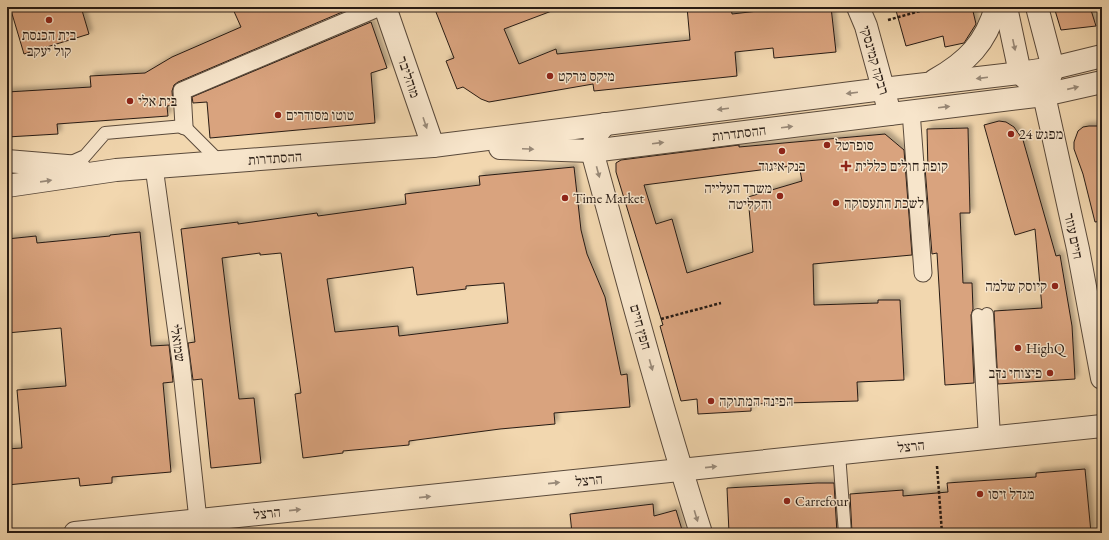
<svg xmlns="http://www.w3.org/2000/svg" width="1109" height="540" viewBox="0 0 1109 540" font-family="'EB Garamond','Frank Ruhl Libre',serif">
<defs>
<filter id="shadow"><feDropShadow dx="3.5" dy="-3.5" stdDeviation="2" flood-color="#0004"/></filter>
</defs>
<rect width="100%" height="100%" fill="#f2d7af"/>
<filter id="stains"><feTurbulence type="fractalNoise" baseFrequency=".005" numOctaves="4"/><feColorMatrix values="0 0 0 0 .2 0 0 0 0 .09 0 0 0 0 .02 0 0 0 .5 -.17"/></filter>
<radialGradient id="worn" r=".72"><stop offset=".6" stop-color="#630" stop-opacity="0"/><stop offset="1" stop-color="#630" stop-opacity=".3"/></radialGradient>
<g fill="#d9a37e" stroke="#271b14" fill-rule="evenodd" filter="url(#shadow)">
<path d="M10 7H81L89 34 24 54Z"/>
<path d="M232 7H354L178 82 174 85 172 91 173 105 167 106 168 116 57 124 58 134 7 137V92L91 87 90 76 145 73 172 57 241 27Z"/>
<path d="M434 7H557V9L504 29 519 64 556 49 557 54 690 40 687 7H731L732 14 793 7H831L836 52 774 58 773 48 735 52 737 76 594 91 593 84 489 102 481 99 463 87 457 89 446 61 454 58Z"/>
<path d="M895 7H972L976 24 964 43 945 47 943 36 906 46Z"/>
<path d="M1054 7H1090L1096 26 1061 30Z"/>
<path d="M371 22 387 68 371 73 375 123 210 138 207 102 193 103 192 97Z"/>
<path d="M999 121 1006 122 1014 127 1023 140 1056 256 1060 255 1072 326 1075 379 998 384 994 311 1042 308 1035 229 1015 235 984 125Z"/>
<path d="M1089 126H1102V221L1095 222 1083 174 1074 149V142L1078 131 1083 127Z"/>
<path d="M968 128 970 213H960L963 283H972L973 309 971 315 974 383 945 385 937 253 932 254 925 168 928 170 927 129Z"/>
<path d="M885 134 904 150 912 255 813 264 814 305 878 303V300H900L904 380 857 382 858 401 751 404V411L698 414 697 399 681 401 660 326 663 325 616 172V163L621 160 739 145V147ZM799 165 802 181 748 197 753 252 687 273 672 219 656 224 644 185Z"/>
<path d="M574 167 581 230 587 254 605 297 621 375 627 374 630 407 554 413 555 424 500 429 409 441V445L343 451V453L303 458 295 394 301 393 281 253 260 255V253L222 258 239 399 254 398 261 463 211 468 202 379 193 380 188 343 195 342 181 229 238 222V224L317 213 318 216 406 204 405 194 480 185 479 176ZM413 267 417 295 466 289V286L504 283 508 323 399 336 398 326 335 332 327 279Z"/>
<path d="M140 232 151 346 169 345 171 363 173 382 163 383 171 472 112 477V483L80 486 79 478 7 485V449L22 448 17 390 66 386 61 328 7 333V239L36 236 37 243 110 236V235Z"/>
<path d="M1085 469 1091 533H852L850 494 903 490V496L948 492 947 483 1036 477V473Z"/>
<path d="M817 483H834L837 533H729L727 488Z"/>
<path d="M653 504 654 516 676 510 683 533H572L570 514Z"/>
</g>
<g fill="none" stroke-linecap="round" stroke-linejoin="round">
<defs>
<g id="service">
<path d="M67 164 85 156 105 133 184 126 220 162"/>
<path d="M987 314 994 437"/>
<path d="M978 315 985 439"/>
<path d="M839 454 845 533"/>
</g>
<g id="pedestrian">
<path d="M911 111 923 273"/>
<path d="M184 126 182 91 380 7"/>
<path d="M154 167 181 362 198 520"/>
</g>
<g id="minor">
<path d="M385 7 433 146"/>
<path d="M858 7 866 26 890 114"/>
<path d="M605 124 596 135 592 151C627 279 661 407 701 533"/>
<path d="M75 533 1102 426"/>
</g>
<g id="tertiary">
<path d="M1006 7 1020 73 1031 83"/>
<path d="M1037 7 1053 68 1044 95 1078 249 1102 378"/>
<path d="M935 80C967 62 986 43 996 7"/>
<path d="M500 148 592 151 1044 95 1102 82"/>
<path d="M7 161 79 167"/>
<path d="M7 186 116 170 433 146 883 89 1020 73 1053 68 1102 56"/>
</g>
</defs>
<use href="#service" stroke="#5a4a3b" stroke-width="14"/>
<use href="#pedestrian" stroke="#5a4a3b" stroke-width="19"/>
<use href="#minor" stroke="#5a4a3b" stroke-width="24"/>
<use href="#tertiary" stroke="#5a4a3b" stroke-width="24"/>
<g stroke="#271b14" stroke-width="2.5" stroke-dasharray="3 2" stroke-linecap="butt">
<path d="M888 20 920 11"/>
<path d="M661 319 721 303"/>
<path d="M937 466 942 533"/>
</g>
<use href="#service" stroke="#f7e5cb" stroke-width="12"/>
<use href="#pedestrian" stroke="#f7e5cb" stroke-width="17"/>
<use href="#minor" stroke="#f7e5cb" stroke-width="22"/>
<use href="#tertiary" stroke="#f7e5cb" stroke-width="22"/>
</g>
<defs><path id="oneway-solid" d="M-6-.8H1V-3.2L6.5 0L1 3.2V.8H-6Z"/></defs>
<g fill="#998a79">
<use href="#oneway-solid" transform="translate(1014 45) rotate(78)"/>
<use href="#oneway-solid" transform="translate(982 78) rotate(173)"/>
<use href="#oneway-solid" transform="translate(1073 88) rotate(-13)"/>
<use href="#oneway-solid" transform="translate(852 93) rotate(173)"/>
<use href="#oneway-solid" transform="translate(944 107) rotate(-7)"/>
<use href="#oneway-solid" transform="translate(723 109) rotate(173)"/>
<use href="#oneway-solid" transform="translate(425 123) rotate(71)"/>
<use href="#oneway-solid" transform="translate(787 127) rotate(-7)"/>
<use href="#oneway-solid" transform="translate(658 143) rotate(-7)"/>
<use href="#oneway-solid" transform="translate(528 149) rotate(2)"/>
<use href="#oneway-solid" transform="translate(598 172) rotate(75)"/>
<use href="#oneway-solid" transform="translate(46 181) rotate(-8)"/>
<use href="#oneway-solid" transform="translate(651 365) rotate(74)"/>
<use href="#oneway-solid" transform="translate(711 467) rotate(-6)"/>
<use href="#oneway-solid" transform="translate(554 483) rotate(-6)"/>
<use href="#oneway-solid" transform="translate(425 497) rotate(-6)"/>
<use href="#oneway-solid" transform="translate(295 510) rotate(-6)"/>
<use href="#oneway-solid" transform="translate(696 516) rotate(73)"/>
</g>
<g fill="#8f2418" stroke="#f7e5cb" stroke-width="1.5">
<circle cx="49" cy="20" r="4"/>
<circle cx="550" cy="76" r="4"/>
<circle cx="130" cy="101" r="4"/>
<circle cx="278" cy="115" r="4"/>
<circle cx="1011" cy="134" r="4"/>
<circle cx="827" cy="145" r="4"/>
<circle cx="782" cy="151" r="4"/>
<path d="M844 160h4v4h4v4h-4v4h-4v-4h-4v-4h4z"/>
<circle cx="780" cy="196" r="4"/>
<circle cx="565" cy="198" r="4"/>
<circle cx="836" cy="203" r="4"/>
<circle cx="1055" cy="286" r="4"/>
<circle cx="1018" cy="348" r="4"/>
<circle cx="1050" cy="373" r="4"/>
<circle cx="711" cy="401" r="4"/>
<circle cx="980" cy="494" r="4"/>
<circle cx="787" cy="501" r="4"/>
</g>
<g text-anchor="middle" stroke-width="3" stroke-linejoin="round" paint-order="stroke">
<g font-size="14" fill="#271b14" stroke="#f7e5cb" text-anchor="start">
<text x="49" y="40" text-anchor="middle">בית הכנסת<tspan x="49" dy="16">קול יעקב</tspan></text>
<text x="558" y="81">מיקס מרקט</text>
<text x="138" y="106">בית אלי</text>
<text x="286" y="120">טוטו מסודרים</text>
<text x="1019" y="139">מפגש 24</text>
<text x="835" y="150">סופרטל</text>
<text x="782" y="171" text-anchor="middle">בנק איגוד</text>
<text x="855" y="171">קופת חולים כללית</text>
<text x="772" y="193" text-anchor="end">משרד העלייה<tspan x="772" dy="16">והקליטה</tspan></text>
<text x="573" y="203">Time Market</text>
<text x="844" y="208">לשכת התעסוקה</text>
<text x="1047" y="291" text-anchor="end">קיוסק שלמה</text>
<text x="1026" y="353">HighQ</text>
<text x="1042" y="378" text-anchor="end">פיצוחי נדב</text>
<text x="719" y="406">הפינה המתוקה</text>
<text x="988" y="499">מגדל זיסו</text>
<text x="795" y="506">Carrefour</text>
</g>
<g font-size="14" fill="#271b14" stroke="#f7e5cb">
<text transform="translate(875 60) rotate(74)" y="5">רבקה קמינסקי</text>
<text transform="translate(409 77) rotate(71)" y="5">מוהליבר</text>
<text transform="translate(739 133) rotate(-7)" y="5">ההסתדרות</text>
<text transform="translate(275 158) rotate(-4)" y="5">ההסתדרות</text>
<text transform="translate(1074 236) rotate(78)" y="5">חיים עוזר</text>
<text transform="translate(641 327) rotate(74)" y="5">חפץ חיים</text>
<text transform="translate(178 343) rotate(82)" y="5">שמואלי</text>
<text transform="translate(911 446) rotate(-6)" y="5">הרצל</text>
<text transform="translate(589 480) rotate(-6)" y="5">הרצל</text>
<text transform="translate(267 513) rotate(-6)" y="5">הרצל</text>
</g>
</g>
<rect width="1109" height="540" fill="none" stroke="#f2d7af" stroke-width="24"/>
<rect x="8" y="8" width="1093" height="524" fill="none" stroke="#271b14" stroke-width="2"/>
<rect x="12" y="12" width="1085" height="516" fill="none" stroke="#271b14"/>
<rect width="100%" height="100%" filter="url(#stains)"/>
<rect width="100%" height="100%" fill="url(#worn)"/>
</svg>
